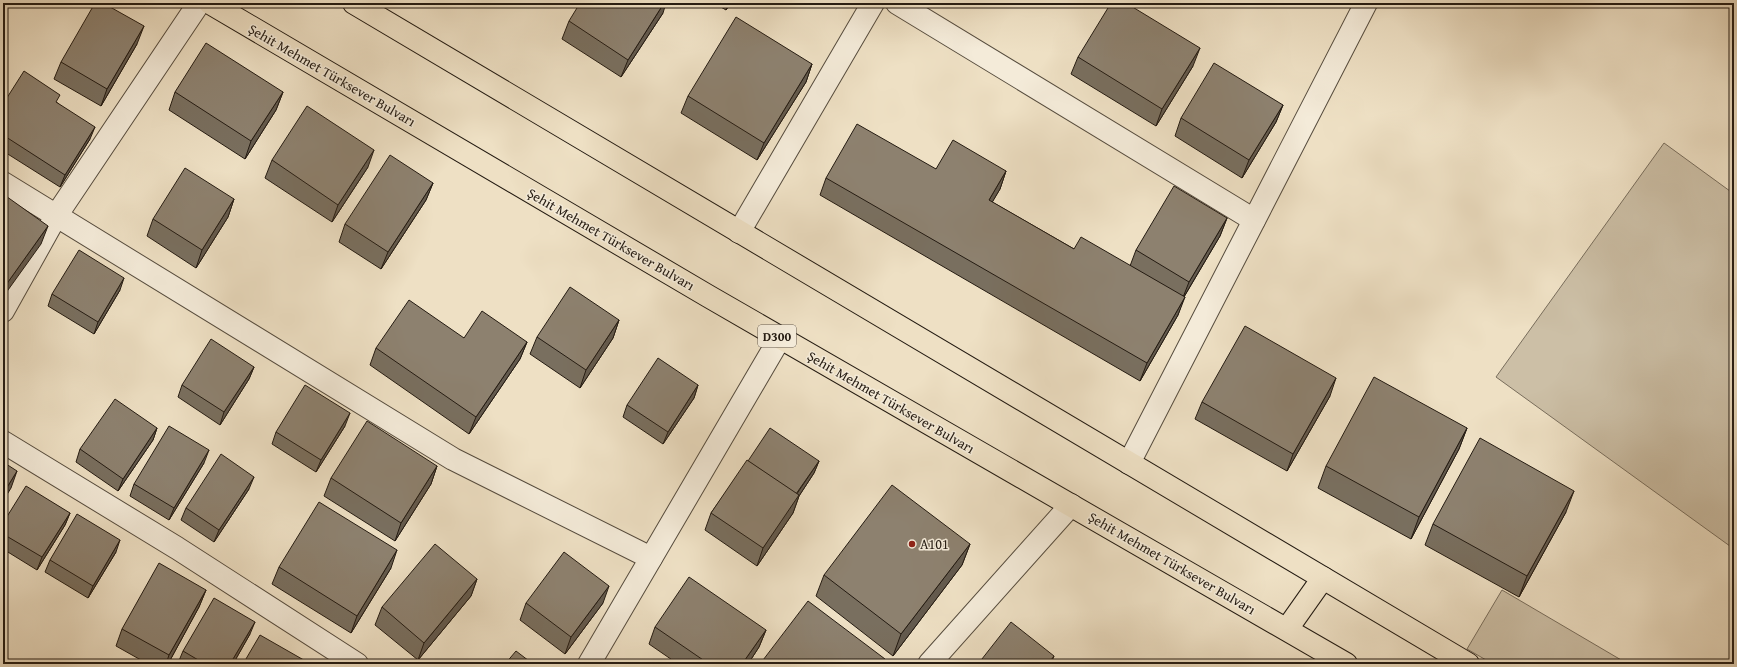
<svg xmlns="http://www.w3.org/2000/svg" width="1737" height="667" viewBox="0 0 1737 667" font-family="'Gentium Book Plus',serif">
<rect width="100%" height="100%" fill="#eee0c4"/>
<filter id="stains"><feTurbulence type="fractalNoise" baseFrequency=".005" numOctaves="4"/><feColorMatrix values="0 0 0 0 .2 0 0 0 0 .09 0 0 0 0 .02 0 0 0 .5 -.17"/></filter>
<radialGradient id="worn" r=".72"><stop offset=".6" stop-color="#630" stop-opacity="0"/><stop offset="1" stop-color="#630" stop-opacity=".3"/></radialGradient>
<g fill="#ccbfa6" stroke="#786d5c">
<path d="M1664 143 1734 194V549L1496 377Z"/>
<path d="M1502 590 1628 664H1493L1467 649Z"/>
</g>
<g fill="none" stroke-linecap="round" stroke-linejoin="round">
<defs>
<g id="minor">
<path d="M897 3 1254 220"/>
<path d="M3 183 453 459 651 558"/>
<path d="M3 311 56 216 199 3"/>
<path d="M3 442 177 548 357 664"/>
<path d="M1129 463 1366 3"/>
<path d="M589 664 780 338"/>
<path d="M929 664 1071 505"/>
</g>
<path id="tertiary" d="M739 232 873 3"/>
<g id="trunk">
<path d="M210 3 708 296 1346 664"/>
<path d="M354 3 1468 664"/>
<path d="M1287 629 1323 578"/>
</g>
</defs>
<use href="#minor" stroke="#564c3e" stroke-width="24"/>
<use href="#tertiary" stroke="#564c3e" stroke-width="24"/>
<use href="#trunk" stroke="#241b12" stroke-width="24"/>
<use href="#minor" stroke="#f4ebd9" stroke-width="22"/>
<use href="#tertiary" stroke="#f4ebd9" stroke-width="22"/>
<use href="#trunk" stroke="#eee0c4" stroke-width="22"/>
</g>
<g fill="#796f5f" stroke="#241b12">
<path d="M714 3H731L726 10Z"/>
<path d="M663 13 621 77 562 39 569 21Z"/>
<path d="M137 44 101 106 54 79 61 62Z"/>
<path d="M1078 57 1193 66 1156 126 1071 74Z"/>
<path d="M812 64 806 82 757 160 681 113 688 96Z"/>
<path d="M175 92H283L276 110 245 159 169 110Z"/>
<path d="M58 103 90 139 60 187 3 151V104Z"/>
<path d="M1283 105 1276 122 1242 178 1175 136 1181 118Z"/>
<path d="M272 160 368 167 332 222 265 178Z"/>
<path d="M936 169 1006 171 1000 189 992 202 1074 249 1130 266 1136 250 1227 218 1220 236 1184 297 1178 315 1140 381 820 195 826 178Z"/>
<path d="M433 183 426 200 381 269 339 242 345 224Z"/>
<path d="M234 199 228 217 196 268 147 236 153 219Z"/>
<path d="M120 290 94 334 48 306 52 294Z"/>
<path d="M619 320 613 338 580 388 530 354 537 337Z"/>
<path d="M464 338 527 342 520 359 469 434 370 365 376 348Z"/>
<path d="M254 367 249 379 220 425 178 397 182 385Z"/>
<path d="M698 385 694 398 663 444 623 417 627 405Z"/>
<path d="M1330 396 1287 471 1195 419 1202 402Z"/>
<path d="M345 426 316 472 272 444 276 432Z"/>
<path d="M157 428 153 440 118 491 76 462 80 449Z"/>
<path d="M1467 428 1459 449 1411 539 1318 488 1326 466Z"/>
<path d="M748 461H819L814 473 799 496 793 513 757 566 705 530 711 513Z"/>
<path d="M204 463 169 520 130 496 134 484Z"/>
<path d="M437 466 431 484 395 541 324 496 331 478Z"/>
<path d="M249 489 214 542 181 520 186 508Z"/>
<path d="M1566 512 1519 597 1425 545 1433 524Z"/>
<path d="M70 513 65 525 37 570 3 549V523Z"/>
<path d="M970 544 962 565 893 656 816 596 824 575Z"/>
<path d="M116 552 88 598 45 572 50 560Z"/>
<path d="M279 567 391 568 351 633 272 584Z"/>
<path d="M477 579 471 596 418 660 375 625 382 607Z"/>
<path d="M206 590 199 607 168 664H148L116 646 122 629Z"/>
<path d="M526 603H603L565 654 520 620Z"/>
<path d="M655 627 766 630 759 647 748 664H678L649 644Z"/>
<path d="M250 634 233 664H180L178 663 183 651Z"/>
</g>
<g fill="#635a4e" stroke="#241b12">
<path d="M664 3H666L663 13 621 77 628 60Z"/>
<path d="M729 3H731L726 10Z"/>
<path d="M144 26 137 44 101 106 107 89Z"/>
<path d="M1200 48 1193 66 1156 126 1162 109Z"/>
<path d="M812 64 806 82 757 160 764 143Z"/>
<path d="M283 92 276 110 245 159 251 141Z"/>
<path d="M1283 105 1276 122 1242 178 1249 160Z"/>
<path d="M95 127 90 139 60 187 65 175Z"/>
<path d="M374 150 368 167 332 222 338 205Z"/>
<path d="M1006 171 1000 189 983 218 989 200Z"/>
<path d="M433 183 426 200 381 269 388 252Z"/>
<path d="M234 199 228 217 196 268 202 250Z"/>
<path d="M1227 218 1220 236 1182 300 1189 282Z"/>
<path d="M48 226 41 244 3 297V289Z"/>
<path d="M124 278 120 290 94 334 98 322Z"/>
<path d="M1185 297 1178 315 1140 381 1147 363Z"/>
<path d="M619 320 613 338 580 388 586 370Z"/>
<path d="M527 342 520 359 469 434 476 417Z"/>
<path d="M254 367 249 379 220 425 224 412Z"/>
<path d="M1336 378 1330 396 1287 471 1293 454Z"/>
<path d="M698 385 694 398 663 444 668 432Z"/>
<path d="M350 413 345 426 316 472 321 460Z"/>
<path d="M157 428 153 440 118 491 123 479Z"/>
<path d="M1467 428 1459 449 1411 539 1419 517Z"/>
<path d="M209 450 204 463 169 520 174 508Z"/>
<path d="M819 461 814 473 799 496 793 513 757 566 763 548 794 498Z"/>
<path d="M437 466 431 484 395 541 401 523Z"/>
<path d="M17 471 11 488 3 501V494Z"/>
<path d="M254 477 249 489 214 542 219 530Z"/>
<path d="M1574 491 1566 512 1519 597 1527 576Z"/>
<path d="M70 513 65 525 37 570 42 557Z"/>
<path d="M120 540 116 552 88 598 93 586Z"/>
<path d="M970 544 962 565 893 656 901 634Z"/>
<path d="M397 550 391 568 351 633 357 616Z"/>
<path d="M477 579 471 596 418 660 424 643Z"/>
<path d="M609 586 603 603 565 654 571 637Z"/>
<path d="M206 590 199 607 168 664H166L169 655Z"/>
<path d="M255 622 250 634 233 664H230Z"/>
<path d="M766 630 759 647 748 664H742Z"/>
<path d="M1054 656 1051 664H1048Z"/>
</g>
<g fill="#8d816f" stroke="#241b12">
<path d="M95 3H103L144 26 107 89 61 62Z"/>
<path d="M580 3H664L628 60 569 21Z"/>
<path d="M1111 3H1126L1200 48 1162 109 1078 57Z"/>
<path d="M736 17 812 64 764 143 688 96Z"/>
<path d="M206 43 283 92 251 141 175 92Z"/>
<path d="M1214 63 1283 105 1249 160 1181 118Z"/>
<path d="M24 71 60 95 56 102 95 127 65 175 3 135V104Z"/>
<path d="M307 106 374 150 338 205 272 160Z"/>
<path d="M857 124 936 169 953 140 1006 171 989 200 1074 249 1081 237 1185 297 1147 363 826 178Z"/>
<path d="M390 155 433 183 388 252 345 224Z"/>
<path d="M185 168 234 199 202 250 153 219Z"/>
<path d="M1174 186 1227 218 1189 282 1136 250Z"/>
<path d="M3 194 48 226 3 289Z"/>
<path d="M79 250 124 278 98 322 52 294Z"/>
<path d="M570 287 619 320 586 370 537 337Z"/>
<path d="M409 300 464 338 482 311 527 342 476 417 376 348Z"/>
<path d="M1245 326 1336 378 1293 454 1202 402Z"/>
<path d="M211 339 254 367 224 412 182 385Z"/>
<path d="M658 358 698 385 668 432 627 405Z"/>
<path d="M1374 377 1467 428 1419 517 1326 466Z"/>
<path d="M305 385 350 413 321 460 276 432Z"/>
<path d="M115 399 157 428 123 479 80 449Z"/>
<path d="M367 421 437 466 401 523 331 478Z"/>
<path d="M169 426 209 450 174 508 134 484Z"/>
<path d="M770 428 819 461 796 494 748 461Z"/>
<path d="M1480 438 1574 491 1527 576 1433 524Z"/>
<path d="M221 454 254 477 219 530 186 508Z"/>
<path d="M747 460 799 495 763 548 711 513Z"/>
<path d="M3 462 17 471 3 494Z"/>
<path d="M892 485 970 544 901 634 824 575Z"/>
<path d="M26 486 70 513 42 557 3 534V523Z"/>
<path d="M319 502 397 550 357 616 279 567Z"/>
<path d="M77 514 120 540 93 586 50 560Z"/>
<path d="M435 544 477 579 424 643 382 607Z"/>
<path d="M564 552 609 586 571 637 526 603Z"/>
<path d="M159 563 206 590 169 655 122 629Z"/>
<path d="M689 577 766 630 742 664H709L655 627Z"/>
<path d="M214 598 255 622 230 664H205L183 651Z"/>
<path d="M808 601 885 659 882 664H760Z"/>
<path d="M1011 622 1054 656 1048 664H978Z"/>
<path d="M260 635 309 663V664H243Z"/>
<path d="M516 651 533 664H505Z"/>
</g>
<circle fill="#8f2418" stroke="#f4ebd9" stroke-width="1.5" cx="912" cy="544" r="4"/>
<g text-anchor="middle" stroke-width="3" stroke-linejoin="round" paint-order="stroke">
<rect fill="#f4ebd9" stroke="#62594e" stroke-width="1" x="758" y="325" width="38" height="22" rx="3"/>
<g font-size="13" font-weight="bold" fill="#241b12">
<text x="777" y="341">D300</text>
</g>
<g font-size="14" fill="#241b12" stroke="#f4ebd9">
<text transform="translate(332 75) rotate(30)" y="5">Şehit Mehmet Türksever Bulvarı</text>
<text transform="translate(611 239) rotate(30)" y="5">Şehit Mehmet Türksever Bulvarı</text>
<text transform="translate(891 402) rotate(30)" y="5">Şehit Mehmet Türksever Bulvarı</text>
<text transform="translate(1172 563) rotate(30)" y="5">Şehit Mehmet Türksever Bulvarı</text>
</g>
<g font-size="14" fill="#241b12" stroke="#f4ebd9" text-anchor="start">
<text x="920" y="549">A101</text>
</g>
</g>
<rect width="1737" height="667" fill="none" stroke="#eee0c4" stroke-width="16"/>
<rect x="4" y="4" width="1729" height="659" fill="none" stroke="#241b12" stroke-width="2"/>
<rect x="8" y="8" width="1721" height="651" fill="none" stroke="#241b12"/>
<rect width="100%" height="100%" filter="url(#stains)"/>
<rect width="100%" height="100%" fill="url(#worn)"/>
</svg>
